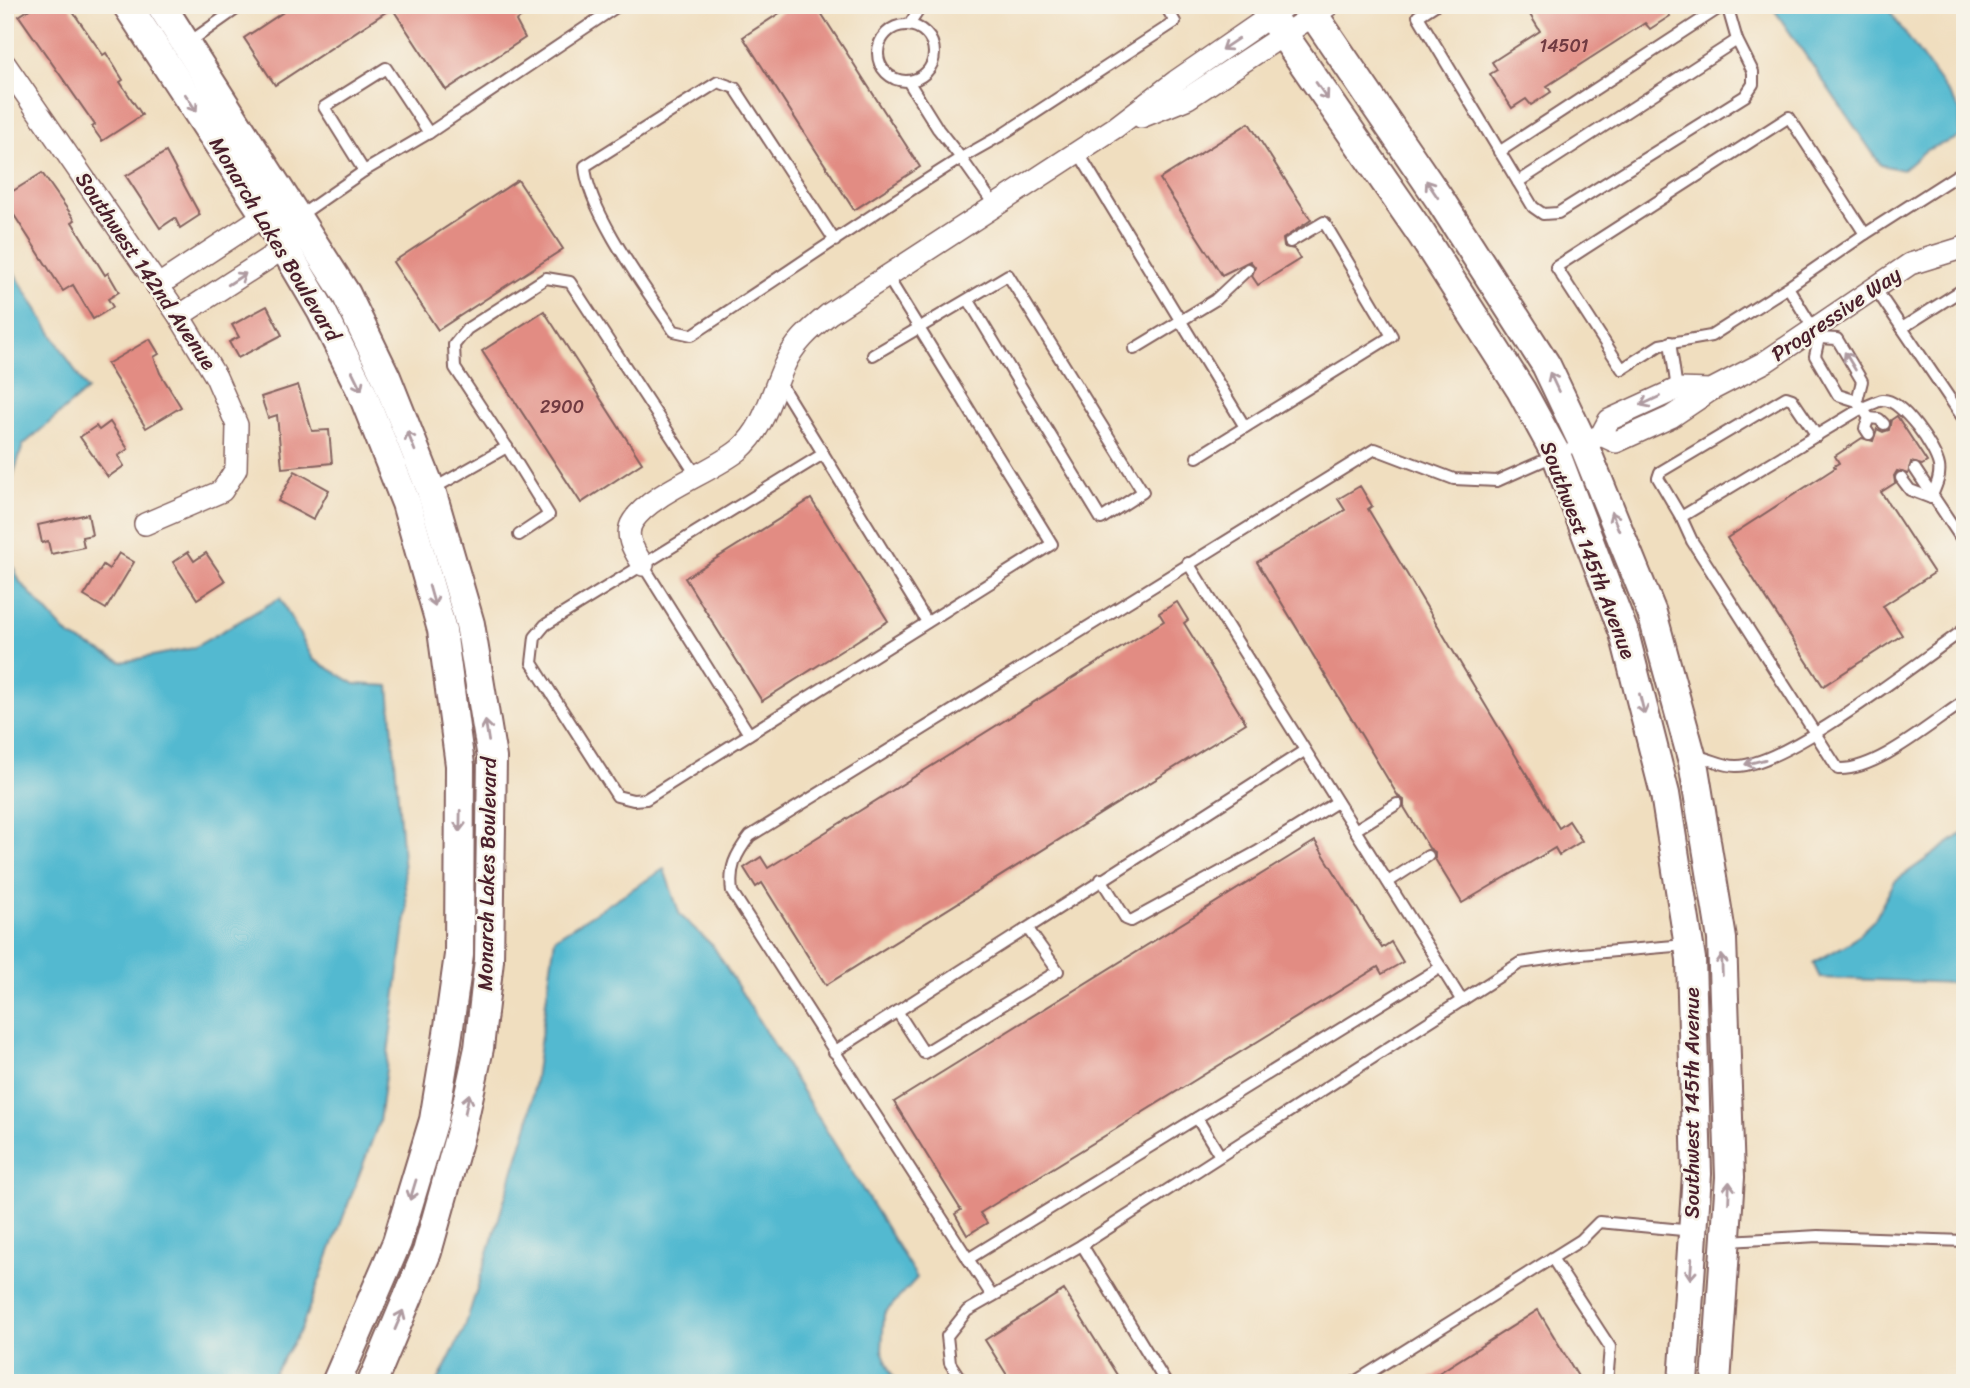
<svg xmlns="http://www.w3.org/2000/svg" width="1970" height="1388" viewBox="0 0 1970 1388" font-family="Sriracha,sans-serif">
<rect width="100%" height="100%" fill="#f7f3e8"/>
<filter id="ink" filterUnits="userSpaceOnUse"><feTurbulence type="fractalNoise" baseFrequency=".0143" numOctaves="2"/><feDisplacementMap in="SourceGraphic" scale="14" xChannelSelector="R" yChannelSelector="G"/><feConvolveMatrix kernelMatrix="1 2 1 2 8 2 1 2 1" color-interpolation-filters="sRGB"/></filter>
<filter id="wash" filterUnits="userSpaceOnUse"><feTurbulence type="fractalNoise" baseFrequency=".00686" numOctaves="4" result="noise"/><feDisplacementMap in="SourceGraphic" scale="28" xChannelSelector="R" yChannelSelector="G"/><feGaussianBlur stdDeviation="1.57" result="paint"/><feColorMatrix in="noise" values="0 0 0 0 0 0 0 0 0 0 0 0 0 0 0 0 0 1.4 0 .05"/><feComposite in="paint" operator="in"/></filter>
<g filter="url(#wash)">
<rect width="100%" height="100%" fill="#f0debf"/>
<g fill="#52b9d0" stroke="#4e6c7e" stroke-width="2">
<path d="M1771 5H1885L1960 110V137L1926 150 1903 170 1881 165Z"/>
<path d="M5 258 87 390 23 445 5 501Z"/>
<path d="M5 548 20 582 69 636 122 662 193 648 280 598 313 659 355 684 389 686 407 909 379 1122 301 1329 268 1383H5Z"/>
<path d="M1965 832V948L1956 983 1820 978 1813 963 1851 942 1874 920 1895 881Z"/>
<path d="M664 869 680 915 713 946 917 1278 884 1314 882 1350 895 1383H437L465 1327 529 1121 555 938Z"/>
</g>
<g id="blocks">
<g fill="#e28c83">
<path d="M36 5H68L103 55 106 53 123 80 120 82 142 115 102 141 92 127 95 125 19 16Z"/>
<path d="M294 5H540L516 21 525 38 446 90 392 8 275 85 244 38Z"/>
<path d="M792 5H816L920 167 854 210 743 37Z"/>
<path d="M1524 5H1663L1670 16 1650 29 1645 23 1547 86 1551 92 1531 105 1526 99 1512 108 1490 74 1497 70 1492 62 1540 31Z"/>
<path d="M1249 123 1311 220 1283 239 1284 247 1294 249 1300 259 1258 285 1252 276 1255 267 1250 261 1222 275 1160 179Z"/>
<path d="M166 152 200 215 180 228 175 218 160 228 126 176Z"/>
<path d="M42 173 75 220 72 222 105 275 108 273 119 292 108 299 113 307 93 319 73 285 63 291 5 201V196Z"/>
<path d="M518 180 563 249 438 330 393 262Z"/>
<path d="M267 306 282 335 238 358 229 342 239 337 232 325Z"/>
<path d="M544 311 642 463 581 503 482 351Z"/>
<path d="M150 339 159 354 154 357 160 373 181 407 146 428 107 364Z"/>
<path d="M298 385 312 431 329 430 332 463 282 468 277 415 268 418 261 397Z"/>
<path d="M1897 416 1927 462 1922 465 1911 462 1908 474 1897 471 1894 476 1895 483 1881 492 1934 573 1883 606 1902 635 1823 686 1727 538 1835 468 1834 466 1839 463 1835 456 1862 438 1873 441 1877 429 1883 432 1889 430 1891 420Z"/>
<path d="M110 422 128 449 118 456 124 466 108 477 80 437 96 426 99 430Z"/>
<path d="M295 471 329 490 313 520 278 501Z"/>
<path d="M1360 486 1372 506 1368 509 1559 828 1569 821 1582 841 1559 855 1555 848 1462 903 1435 859V852L1429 848 1404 807V800L1398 796 1257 562 1345 510 1338 499Z"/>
<path d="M811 499 888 621 762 701 685 578Z"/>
<path d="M88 514 92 535 82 537 84 547 51 554 48 541 42 543 38 525Z"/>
<path d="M188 552 194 561 206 553 225 581 197 599 173 562Z"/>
<path d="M119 553 134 562 106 609 84 596 103 565 109 569Z"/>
<path d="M1177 602 1188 620 1184 623 1246 723 826 985 762 883 756 887 744 868 761 857 768 868 1164 621 1159 613Z"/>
<path d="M1315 841 1382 948 1391 942 1403 962 1382 974 1378 967 980 1213 987 1223 967 1235 955 1214 961 1210 894 1102Z"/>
<path d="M1064 1290 1122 1383H1012L985 1340Z"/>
<path d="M1538 1310 1582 1383H1423Z"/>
</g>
</g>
</g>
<g filter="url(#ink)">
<use href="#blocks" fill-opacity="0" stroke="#84625f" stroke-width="2"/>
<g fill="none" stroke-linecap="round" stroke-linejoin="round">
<defs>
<g id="lane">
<path d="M1435 5 1418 16 1533 207 1543 214 1558 213 1745 96 1753 84V72L1737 40 1727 5"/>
<path d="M909 25 922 5"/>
<circle cx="906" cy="53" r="28"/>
<path d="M188 43 242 5"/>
<path d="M908 81 938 129 961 158 1000 136 1175 22 1165 5"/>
<path d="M1078 152 1245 427"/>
<path d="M1499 152 1724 5"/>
<path d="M364 171 324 107 386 68 429 133"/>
<path d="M1518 182 1737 40"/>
<path d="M298 217 364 171 429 133 619 5"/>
<path d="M1865 234 1965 170"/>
<path d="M835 241 735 88 718 82 585 166C587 210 648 292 674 331L692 335C782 276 870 215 961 158L995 206"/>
<path d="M1788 287 1865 234 1789 117 1556 267 1622 369 1660 345 1711 336 1788 287 1819 338 1815 356 1838 395 1857 401 1862 408C1868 406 1877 401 1883 400 1902 399 1936 449 1939 466 1941 477 1935 488 1931 498"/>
<path d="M1875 288 1902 328"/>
<path d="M1965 288 1902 328 1965 421"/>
<path d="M1819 338 1837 339 1862 381 1857 401"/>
<path d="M1670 342 1677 389"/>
<path d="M1134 349 1215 300 1248 269"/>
<path d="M873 355 968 299 1101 519 1143 492 1008 275 968 299"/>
<path d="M779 382 927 622"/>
<path d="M1869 418 1862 408 1681 517 1692 541 1838 769C1877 771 1932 722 1965 701"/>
<path d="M1869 418 1865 428 1869 434"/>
<path d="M1869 418 1879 419 1884 424"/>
<path d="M507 447 549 515 519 535"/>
<path d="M823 454 545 625 535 637 532 663 617 796 633 800 646 799 1052 544 887 276"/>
<path d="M1197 457 1392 336 1324 222 1290 242"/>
<path d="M1915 469 1965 544"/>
<path d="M1901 478 1910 490 1931 498"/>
<path d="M431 490 507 447 455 368 454 345 467 329 546 278 570 282 697 476"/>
<path d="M1681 517 1658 478 1660 472 1786 397 1792 399 1817 436"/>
<path d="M1188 563 1462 1001"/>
<path d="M643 565 749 734"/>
<path d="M1694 756C1709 757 1721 766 1736 766 1785 767 1919 661 1965 629"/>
<path d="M1355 830 1397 804"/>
<path d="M1101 879 1126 919 1131 921 1257 852 1337 802"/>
<path d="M1388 882 1428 856"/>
<path d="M897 1011 924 1053 1058 971 1028 929"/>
<path d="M834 1052 1304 751"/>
<path d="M1197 1118 1219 1154"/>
<path d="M1727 1241 1818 1236 1965 1241"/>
<path d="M1082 1245 1166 1383"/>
<path d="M1552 1258 1610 1347 1607 1383"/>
<path d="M968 1259 1441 967"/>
<path d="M992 1296 732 892C729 868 735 855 750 836L1375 449 1454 479 1497 481 1583 443"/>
<path d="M963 1383 950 1363 947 1336 967 1311 1082 1245 1520 963 1581 954 1686 945"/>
<path d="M1353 1383 1581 1240 1599 1222 1693 1231"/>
</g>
<g id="street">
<path d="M5 64 179 316 216 377 237 425 236 469 222 491 145 524"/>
<path d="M1141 117 1188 98 1329 5"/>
<path d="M157 286 277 207"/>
<path d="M179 316 295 241"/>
<path d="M1601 435 1616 442 1671 417 1711 390 1765 362 1910 264 1965 247"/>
<path d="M1590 440 1601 435 1609 420 1677 389 1711 390"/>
<path d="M643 565C635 552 623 536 633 521 651 493 712 472 739 450 765 428 771 394 784 366 794 343 811 329 829 314L1116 127 1176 81 1286 5"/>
</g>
<g id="secondary">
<path d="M127 5 265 215 322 312 361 390 406 503 442 630 460 765 459 955 447 1041 434 1120 397 1242 336 1383"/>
<path d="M161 5 346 294 386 377 431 490 470 624 492 758 489 960 479 1048 462 1127 427 1252 372 1383"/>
<path d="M1263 5 1422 235 1521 390 1556 454 1624 633 1665 794 1691 959 1697 1174 1683 1383"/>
<path d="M1307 5 1442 203 1546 365 1583 443 1652 613 1693 762 1722 939 1730 1177 1716 1383"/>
</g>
</defs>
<use href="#lane" stroke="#84625f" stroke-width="14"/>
<use href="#street" stroke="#84625f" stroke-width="24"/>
<use href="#secondary" stroke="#84625f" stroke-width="32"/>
<use href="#lane" stroke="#fff" stroke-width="10"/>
<use href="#street" stroke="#fff" stroke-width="21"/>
<use href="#secondary" stroke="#fff" stroke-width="28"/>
</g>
<defs><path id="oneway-shaft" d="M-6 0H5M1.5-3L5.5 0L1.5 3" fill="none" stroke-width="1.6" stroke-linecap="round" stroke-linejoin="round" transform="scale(1.75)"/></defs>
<g stroke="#ae9aa0">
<use href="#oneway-shaft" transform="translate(1230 44) rotate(146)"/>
<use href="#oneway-shaft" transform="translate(1322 91) rotate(55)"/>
<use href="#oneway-shaft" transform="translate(191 103) rotate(57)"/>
<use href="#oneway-shaft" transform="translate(1432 189) rotate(-124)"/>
<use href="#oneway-shaft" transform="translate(237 279) rotate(-33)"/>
<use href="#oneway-shaft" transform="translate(1850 361) rotate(-121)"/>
<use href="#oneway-shaft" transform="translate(357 381) rotate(64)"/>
<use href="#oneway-shaft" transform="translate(1554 382) rotate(-115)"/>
<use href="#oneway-shaft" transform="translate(1650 401) rotate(155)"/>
<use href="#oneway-shaft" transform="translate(411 441) rotate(-112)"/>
<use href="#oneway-shaft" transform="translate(1615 521) rotate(-112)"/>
<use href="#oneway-shaft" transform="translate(432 596) rotate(74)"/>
<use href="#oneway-shaft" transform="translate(1642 704) rotate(76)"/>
<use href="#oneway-shaft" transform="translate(487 731) rotate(-99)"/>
<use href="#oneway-shaft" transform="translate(1755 762) rotate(166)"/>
<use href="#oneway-shaft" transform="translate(460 821) rotate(91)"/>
<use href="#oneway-shaft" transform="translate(1722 965) rotate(-92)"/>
<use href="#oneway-shaft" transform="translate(467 1104) rotate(-78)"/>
<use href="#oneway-shaft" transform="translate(413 1190) rotate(107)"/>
<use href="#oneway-shaft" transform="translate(1729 1192) rotate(-88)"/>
<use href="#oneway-shaft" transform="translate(1691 1269) rotate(94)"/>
<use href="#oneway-shaft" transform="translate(399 1320) rotate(-67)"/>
</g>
</g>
<g text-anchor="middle" stroke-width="5" stroke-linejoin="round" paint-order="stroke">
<g font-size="18" fill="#703a41">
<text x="1564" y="52">14501</text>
<text x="562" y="413">2900</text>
</g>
<g font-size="21" fill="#4a1f2b" stroke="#f7f3e8">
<text transform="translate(275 239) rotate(59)" y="7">Monarch Lakes Boulevard</text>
<text transform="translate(146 271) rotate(56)" y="7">Southwest 142nd Avenue</text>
<text transform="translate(1836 314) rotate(-34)" y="7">Progressive Way</text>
<text transform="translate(1588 550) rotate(69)" y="7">Southwest 145th Avenue</text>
<text transform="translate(487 874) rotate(-89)" y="7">Monarch Lakes Boulevard</text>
<text transform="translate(1692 1103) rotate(-90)" y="7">Southwest 145th Avenue</text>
</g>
</g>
<rect width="1970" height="1388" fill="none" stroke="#f7f3e8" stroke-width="28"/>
</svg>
